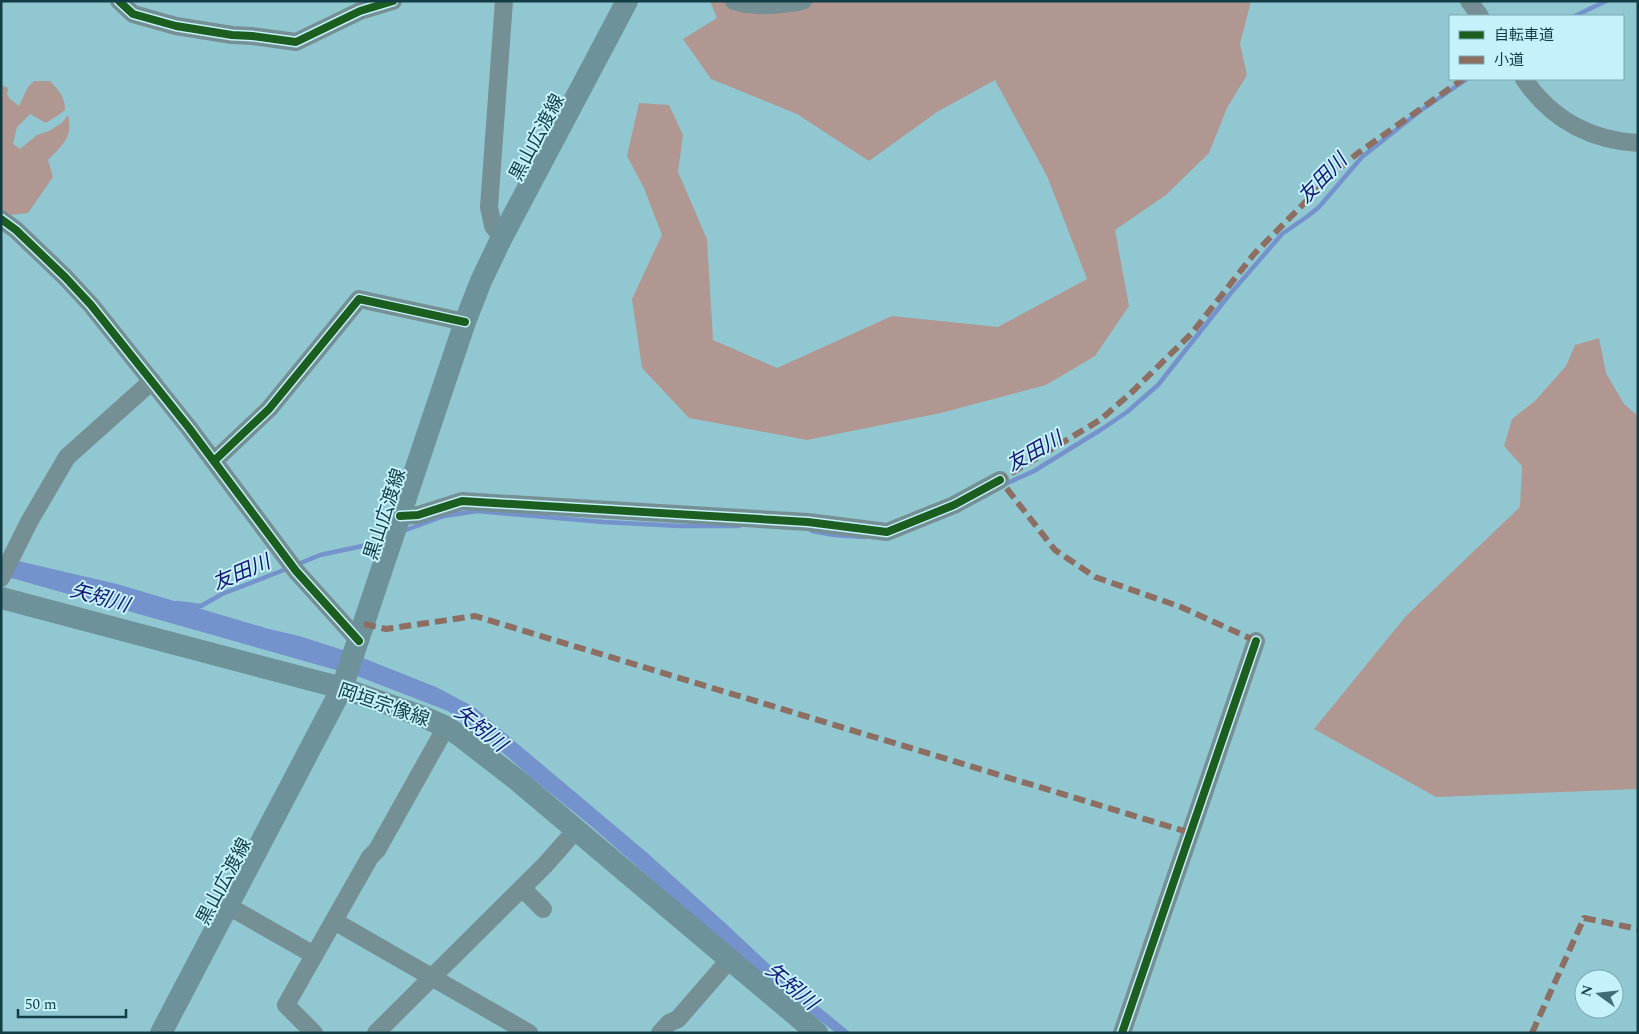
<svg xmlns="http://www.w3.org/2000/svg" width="1639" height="1034" viewBox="0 0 1639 1034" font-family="Spectral,'Noto Sans JP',serif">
<rect width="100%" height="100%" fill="#91c7d0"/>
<g fill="#b19792">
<path d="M710 1H1251L1240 44 1247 75 1227 108 1209 153 1166 195 1115 230 1129 306 1095 356 1046 385 941 413 807 440 689 418 642 368 632 299 662 235 644 188 627 156 639 103 669 105 683 135 678 172 707 239 713 340 777 368 892 316 998 327 1087 279 1047 176 995 80 937 112 869 161 797 114 711 79 683 39 717 18Z"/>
<path d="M34 81H50C59 91 65 96 65 110L57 116 46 123 30 114 17 127 13 144 20 149 37 135 49 131 62 123 68 115C73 138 63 144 48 160L53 177 28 213 10 215 1 209V85L8 88 7 94 10 99 19 106 28 87Z"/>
<path d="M1599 338 1606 373 1624 404 1638 416V789L1436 797 1314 729 1406 616 1520 507 1522 466 1504 446 1512 419 1535 401 1566 366 1575 345Z"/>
</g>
<path fill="#7493cc" d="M1 557 117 584 269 629 299 636 343 650 436 687 474 707 645 851 724 922 786 980 851 1033H836L810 1013 682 906 591 826 533 779 488 740 448 711 357 676 15 579 1 577Z"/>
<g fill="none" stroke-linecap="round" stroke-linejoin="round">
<g stroke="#7493cc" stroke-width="4.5">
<path d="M1575 16 1606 1"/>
<path d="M1003 485 1034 471 1102 429 1127 412 1158 385 1230 294 1282 234 1308 216 1319 207 1362 157 1420 111 1467 79"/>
<path d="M403 531 444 516 477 511 603 522 680 526H739"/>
<path d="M812 531 834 535 864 537"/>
<path d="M296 565 320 555 367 545 384 538"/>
<path d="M177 603 201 606 222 594 289 568"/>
</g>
<g stroke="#759094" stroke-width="18">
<path d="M119 1 133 14 176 26 232 35 252 36 296 42 360 11 393 1"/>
<path d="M734 1C756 8 781 5 803 1"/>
<path d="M1469 1 1480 16"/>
<path d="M1524 79C1551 119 1590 140 1638 143"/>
<path d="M1 219 16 230 65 277 91 305 189 428 296 571 359 641"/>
<path d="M502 237 493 226 489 207 504 1"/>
<path d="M214 461 269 409 359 299 465 322"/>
<path d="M400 516 418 515 462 501 808 522 887 532 954 505 1000 480"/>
<path d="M1 578 29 522 67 457 152 381"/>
<path d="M522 888 543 909"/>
<path d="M228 906 314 955"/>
<path d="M334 921 529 1033"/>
<path d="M314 1033 286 1005 370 857 377 850 446 727"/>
<path d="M376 1033 545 865 576 830"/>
<path d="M660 1033 669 1023 678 1019 730 959"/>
<path d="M1122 1033 1256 641"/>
</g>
<g stroke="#6e9299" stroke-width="22">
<path d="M1 598 342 688 424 717 446 727 459 735 517 780 817 1033"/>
<path d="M161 1033 342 688 465 322 481 281 502 237 627 1"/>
</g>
<g stroke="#8d6e63" stroke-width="6" stroke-dasharray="12 6" stroke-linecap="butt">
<path d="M364 624 386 629 475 616 1191 833"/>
<path d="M1256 641 1181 607 1095 577 1055 550 1000 480 1100 420 1131 393 1192 333 1254 254 1336 171 1358 153 1463 79"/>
<path d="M1532 1033 1584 918 1638 929"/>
</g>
<defs>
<g id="cycleway">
<path d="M119 1 133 14 176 26 232 35 252 36 296 42 360 11 393 1"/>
<path d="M1 219 16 230 65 277 91 305 189 428 296 571 359 641"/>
<path d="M214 461 269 409 359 299 465 322"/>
<path d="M400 516 418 515 462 501 808 522 887 532 954 505 1000 480"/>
<path d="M1122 1033 1256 641"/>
</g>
</defs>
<use href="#cycleway" stroke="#c4f1fa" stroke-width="11"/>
<use href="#cycleway" stroke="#1b5e20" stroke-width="8"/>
</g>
<g text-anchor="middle" stroke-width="4" stroke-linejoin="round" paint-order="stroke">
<g font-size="19" fill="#123d45" stroke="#c4f1fa">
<text transform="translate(536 137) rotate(-62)" y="7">黒山広渡線</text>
<text transform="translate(384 514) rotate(-72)" y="7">黒山広渡線</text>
<text transform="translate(384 704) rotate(19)" y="7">岡垣宗像線</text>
<text transform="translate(223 881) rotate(-62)" y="7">黒山広渡線</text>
</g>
<g font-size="20" font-style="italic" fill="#141572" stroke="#c4f1fa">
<text transform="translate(1322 178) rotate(-46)" y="7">友田川</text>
<text transform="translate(1034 451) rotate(-29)" y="7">友田川</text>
<text transform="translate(241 572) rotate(-23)" y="7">友田川</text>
<text transform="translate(100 597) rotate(16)" y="7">矢矧川</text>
<text transform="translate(481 728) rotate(39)" y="7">矢矧川</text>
<text transform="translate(792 986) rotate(40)" y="7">矢矧川</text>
</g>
</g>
<rect width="1639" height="1034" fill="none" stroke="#123d45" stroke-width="5"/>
<rect x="1449" y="15" width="175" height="65" fill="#c4f1fa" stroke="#7da9b2"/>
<rect x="1459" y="31" width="25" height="8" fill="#1b5e20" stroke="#7da9b2"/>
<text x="1494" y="40" font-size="15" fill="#123d45">自転車道</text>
<rect x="1459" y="56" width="25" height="8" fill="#8d6e63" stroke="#7da9b2"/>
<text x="1494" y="65" font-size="15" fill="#123d45">小道</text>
<g transform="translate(1599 994) rotate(285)"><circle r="24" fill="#c4f1fa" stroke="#7da9b2"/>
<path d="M0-4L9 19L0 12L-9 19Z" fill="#3e6d76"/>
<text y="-8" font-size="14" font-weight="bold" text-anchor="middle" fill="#123d45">N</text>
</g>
<path d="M18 1009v8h108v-8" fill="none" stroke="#123d45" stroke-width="2.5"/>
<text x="25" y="1009" font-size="15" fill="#123d45" stroke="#c4f1fa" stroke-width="4" paint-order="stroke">50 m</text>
</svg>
